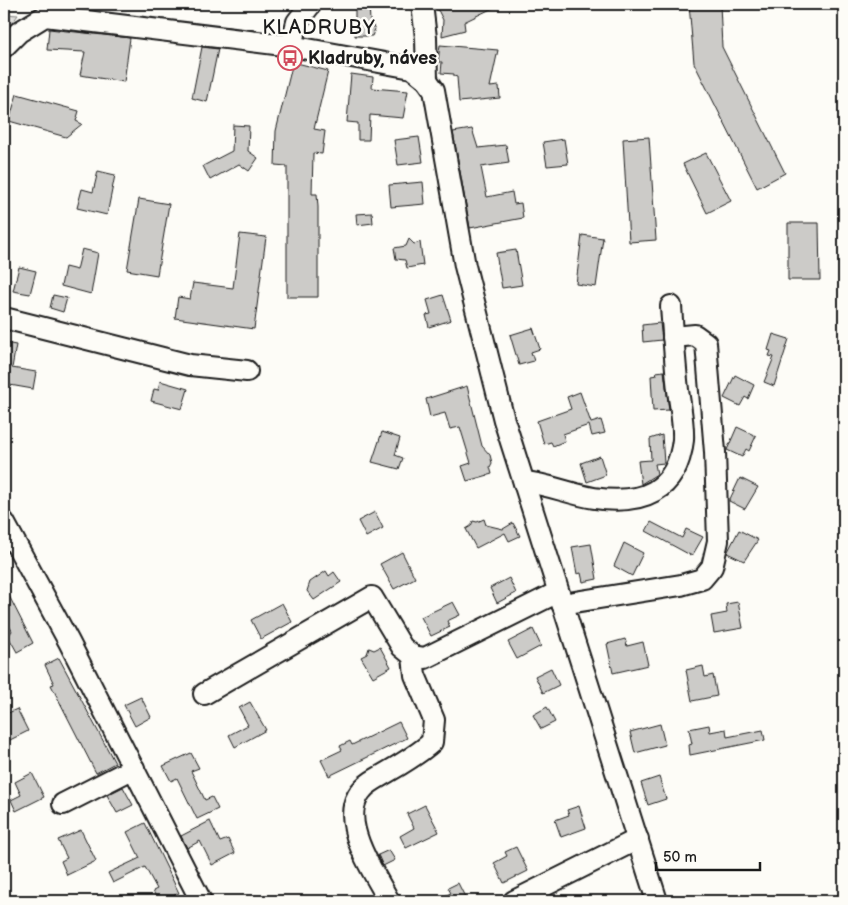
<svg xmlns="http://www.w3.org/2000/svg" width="848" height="905" viewBox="0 0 848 905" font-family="'Balsamiq Sans',sans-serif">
<rect width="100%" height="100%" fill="#fdfcf7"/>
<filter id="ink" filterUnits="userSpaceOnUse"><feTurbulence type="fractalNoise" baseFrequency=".02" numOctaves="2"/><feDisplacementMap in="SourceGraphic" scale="10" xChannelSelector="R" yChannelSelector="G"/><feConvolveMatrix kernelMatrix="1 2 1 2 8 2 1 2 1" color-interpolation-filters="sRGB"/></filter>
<g filter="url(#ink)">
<path fill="#e0dfdb" stroke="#7e7e7c" d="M4 14 18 15 4 34Z"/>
<g fill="#cccbc8" stroke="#1c1c1c">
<path d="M355 4H369L370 21 375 29 372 36H355Z"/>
<path d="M435 4H501L464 22 465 30 442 36 443 20Z"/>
<path d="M689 4H720L722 47 785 173 757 188 694 63Z"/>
<path d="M49 29 130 38 124 82 80 75 85 52 47 50Z"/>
<path d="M440 45 498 50 490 87 499 86 500 98 459 102 457 77 454 76V74L441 73 442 62H438Z"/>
<path d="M202 47 218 49 207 102 192 98Z"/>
<path d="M293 62 328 71 314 129 325 131 322 154 313 153 312 194H317L318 207V297H287V166L275 165 276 131Z"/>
<path d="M351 74 373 77 372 88 408 91 403 118 370 115 369 140H358V123L347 122Z"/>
<path d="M17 94 79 111 76 121 82 124 66 137 9 121Z"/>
<path d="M233 125 249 126 248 151 258 158 249 171 239 164 210 180 203 166 232 151Z"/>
<path d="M472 129 478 148 506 145 509 163 481 167 487 197 512 192 514 204 521 203 523 218 470 228 453 132Z"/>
<path d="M419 137 423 162 398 165 394 140Z"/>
<path d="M649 137 656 240 629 242 623 139Z"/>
<path d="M564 139 568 164 547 166 543 142Z"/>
<path d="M706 153 731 201 707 213 683 164Z"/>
<path d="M98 171 115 175 107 215 77 208 82 189 93 192Z"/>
<path d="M423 182 425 204 391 207 389 185Z"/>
<path d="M139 199 169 204 157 275 127 270Z"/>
<path d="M372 213 373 223 357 225 356 214Z"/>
<path d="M788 223H819L820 280H788Z"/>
<path d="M240 234 266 237 254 329 175 318 178 297 190 299 193 283 233 288Z"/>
<path d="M582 235 603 238 596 287 576 284Z"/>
<path d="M409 239 414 244 420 242 423 265 407 268 405 260 396 259 394 248 406 246Z"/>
<path d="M82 249 98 253 91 294 61 286 65 267 77 270Z"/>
<path d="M516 250 522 285 502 288 496 253Z"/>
<path d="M19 267 36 271 30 294 13 291Z"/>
<path d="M53 295 67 298 63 312 50 308Z"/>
<path d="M443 295 451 320 429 327 426 315 431 314 427 300Z"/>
<path d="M660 323 662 340 643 342 642 325Z"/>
<path d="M533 328 540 349 531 352 534 361 519 365 510 335Z"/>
<path d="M773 334 789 339 774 386 764 382 774 357 769 356 771 351 768 350Z"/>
<path d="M5 343 16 345 12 368 36 372 33 389 4 384Z"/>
<path d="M664 371 669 410 653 411 651 376 657 375 656 372Z"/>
<path d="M735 375 754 385 748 399 745 397 740 406 724 398Z"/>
<path d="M160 381 188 389 182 409 151 401 154 389 158 390Z"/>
<path d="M467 386 482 446 490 455 492 463 490 467 492 474 467 481 462 466 471 463 460 427 450 429 445 413 430 417 426 399Z"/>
<path d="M580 392 591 423 601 420 605 433 592 436 589 425 563 434 565 441 553 446 551 442 544 444 537 421 571 409 567 397Z"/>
<path d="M737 427 756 436 749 451 746 449 742 457 727 450Z"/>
<path d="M382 432 400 438 395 455 403 458 399 469 372 462Z"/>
<path d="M662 435 664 463 655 464 657 474 641 484 638 461 651 460 650 439Z"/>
<path d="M600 456 606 475 587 482 581 463Z"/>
<path d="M740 478 758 487 745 509 729 501Z"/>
<path d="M375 512 383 528 366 537 358 521Z"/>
<path d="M484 519 486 525 503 529 513 523 520 536 509 541 505 533 476 548 466 529 471 526 473 521 477 522Z"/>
<path d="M651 522 682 538 686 529 703 537 692 556 646 531Z"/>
<path d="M739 530 758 540 744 561 727 553Z"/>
<path d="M624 543 643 553 632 576 614 566Z"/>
<path d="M591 544 597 579 583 582 581 573 577 574 572 547Z"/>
<path d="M402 552 415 578 394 589 380 564Z"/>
<path d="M326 571 329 576 334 572 341 582 314 600 307 591 310 582Z"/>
<path d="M509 578 516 593 497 603 490 588Z"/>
<path d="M4 586 33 643 17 652 8 636 12 631 4 616Z"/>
<path d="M453 602 460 615 447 621 450 627 431 636 421 617Z"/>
<path d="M738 602 743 628 714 633 711 616 727 613 726 604Z"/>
<path d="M282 603 292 622 261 639 251 620Z"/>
<path d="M533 629 541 646 517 659 508 642Z"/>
<path d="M625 639 627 646 643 642 648 665 613 673 607 644Z"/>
<path d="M380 647 391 667 373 677 361 657 367 654 369 648 374 650Z"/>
<path d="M59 658 115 763 96 773 51 685 54 684 45 665Z"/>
<path d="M703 666 705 677 713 675 717 696 692 701 686 670Z"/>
<path d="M551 668 559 685 543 693 535 676Z"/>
<path d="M141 697 151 717 135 726 124 705Z"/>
<path d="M250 702 266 730 235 747 229 735 248 725 239 708Z"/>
<path d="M547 707 555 722 541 729 533 715Z"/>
<path d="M17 709 28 731 4 743V715Z"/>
<path d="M399 722 407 738 329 776 321 760 342 750 340 746 350 741 352 745Z"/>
<path d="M660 724 665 745 635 753 630 732Z"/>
<path d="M709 725 710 732 726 729 727 737 763 730 765 740 690 755 689 745 692 744 689 729Z"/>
<path d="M191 753 199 768 191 771 205 800 212 797 218 809 197 819 177 778 171 781 163 766Z"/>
<path d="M32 773 44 797 16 811 11 800 21 795 15 782Z"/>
<path d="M659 777 666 799 648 805 641 783Z"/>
<path d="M123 787 133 805 117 813 107 795Z"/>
<path d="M425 805 439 832 406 848 400 836 414 828 407 814Z"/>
<path d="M579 806 586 828 561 837 555 820 569 815 567 810Z"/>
<path d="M210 821 220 842 228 839 235 853 212 865 200 841 187 848 181 836Z"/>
<path d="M145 823 179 893 163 901H158L153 891 157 889 145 867 113 883 108 873 140 858 127 832Z"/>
<path d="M81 830 96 861 67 875 61 861 67 858 58 840Z"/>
<path d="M516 847 528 871 504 883 494 863 507 856 505 852Z"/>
<path d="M389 850 395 860 383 866 378 855Z"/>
<path d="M458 883 467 901H433L451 893 448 888Z"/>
</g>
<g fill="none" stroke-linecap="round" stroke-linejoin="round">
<defs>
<g id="minor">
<path d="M422 4 426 38 427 80"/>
<path d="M291 46 297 22 311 4"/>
<path d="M4 47 19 32 45 16 291 46 412 68 427 80 434 90 465 266 504 420 657 901"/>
<path d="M4 318 190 365 247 371"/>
<path d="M524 482C548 484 570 494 594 498 642 505 677 492 683 440 684 424 680 406 678 390 675 362 673 334 671 306"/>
<path d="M4 522 69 642 201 901"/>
<path d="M562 604 681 585 702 579 712 567 718 541 715 452 706 343 695 335 673 337"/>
<path d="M204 694 372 597 402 647 413 656 425 658 558 592"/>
<path d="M63 804 134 768"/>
<path d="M389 901C372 868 329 810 371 782 392 769 413 759 432 742L434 720 415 675 413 656"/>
<path d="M514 901 638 839"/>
</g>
</defs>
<use href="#minor" stroke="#1c1c1c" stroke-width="24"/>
<use href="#minor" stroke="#fdfcf7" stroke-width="20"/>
</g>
</g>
<defs>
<symbol id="bus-ring" viewBox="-11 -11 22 22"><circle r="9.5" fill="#fdfcf7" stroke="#d1495b" stroke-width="1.5"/><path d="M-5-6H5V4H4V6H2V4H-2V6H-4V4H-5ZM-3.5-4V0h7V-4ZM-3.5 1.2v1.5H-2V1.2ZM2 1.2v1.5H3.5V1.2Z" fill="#d1495b"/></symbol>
</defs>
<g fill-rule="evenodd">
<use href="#bus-ring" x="276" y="44" width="28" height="28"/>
</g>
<g text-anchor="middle" stroke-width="5" stroke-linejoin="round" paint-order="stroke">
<g font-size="18" font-weight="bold" fill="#1c1c1c" stroke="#fdfcf7" text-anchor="start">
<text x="308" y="64">Kladruby, náves</text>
</g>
<g font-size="20" letter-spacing="1" fill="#1c1c1c" stroke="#fdfcf7">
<text x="319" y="34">KLADRUBY</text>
</g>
</g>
<rect width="848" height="905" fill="none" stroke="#fdfcf7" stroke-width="20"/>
<rect x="10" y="10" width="828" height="885" fill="none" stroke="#1c1c1c" stroke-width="2" filter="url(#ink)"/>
<path d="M656 862v8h104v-8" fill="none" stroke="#1c1c1c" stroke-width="2.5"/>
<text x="663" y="862" font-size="15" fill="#1c1c1c" stroke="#fdfcf7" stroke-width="4" paint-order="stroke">50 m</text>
</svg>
